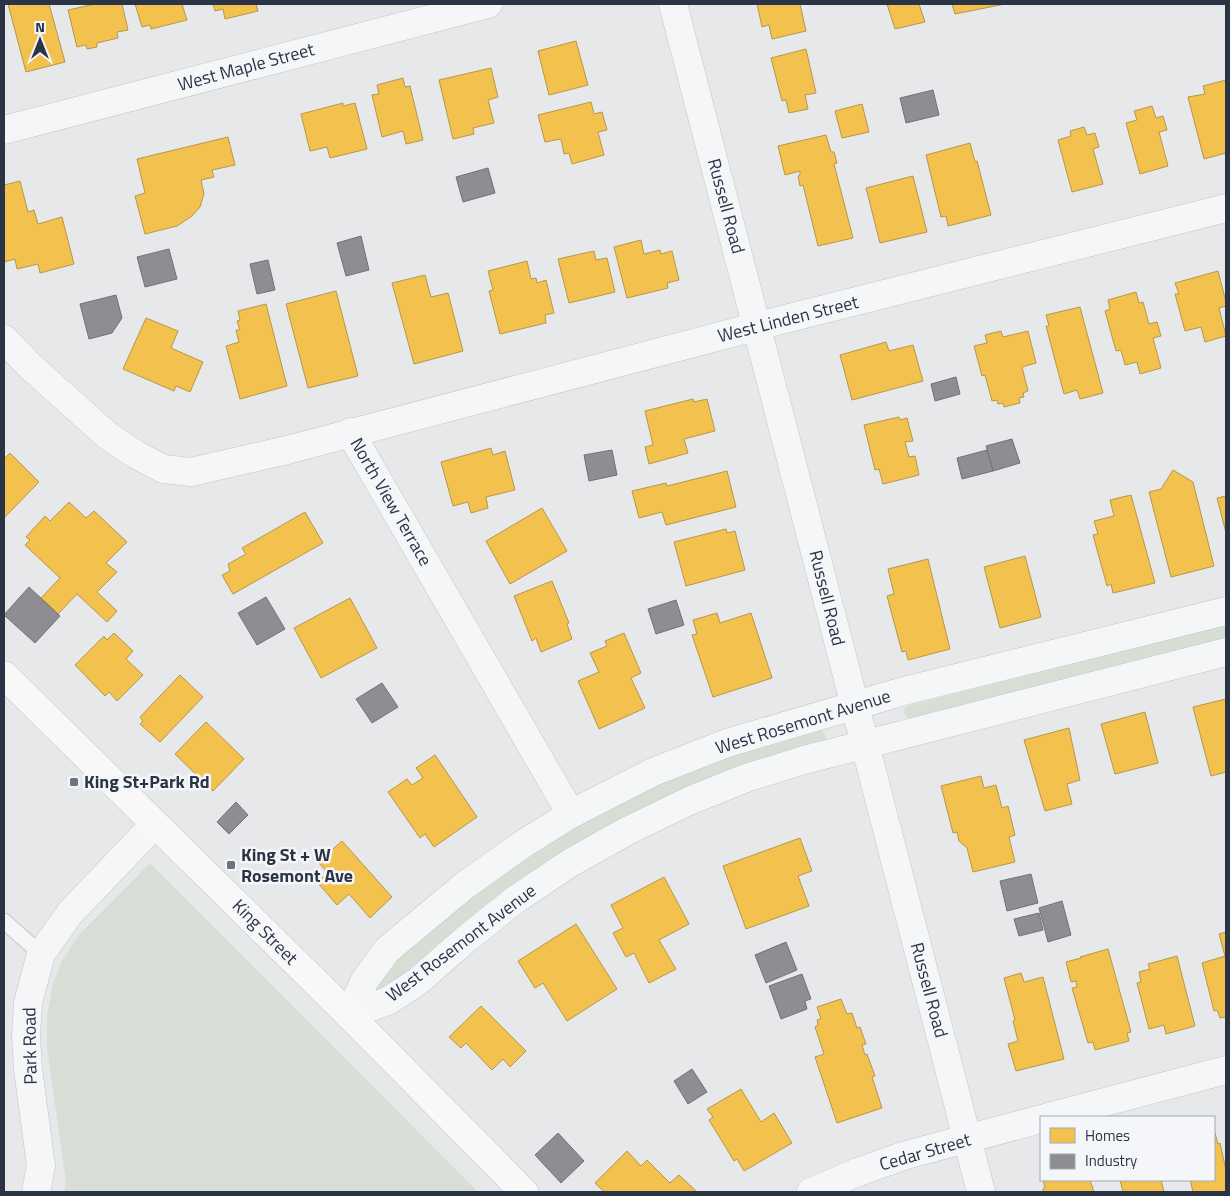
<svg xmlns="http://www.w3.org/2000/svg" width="1230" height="1196" viewBox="0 0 1230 1196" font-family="'Titillium Web',sans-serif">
<rect width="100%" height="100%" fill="#e6e8ea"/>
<g fill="#d6ded6">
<path d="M1226 624V638L912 718H907C904 714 902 708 908 706Z"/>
<path d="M821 728C823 732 827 737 825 742L555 857C519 881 483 906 450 934 428 951 408 971 387 989L378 992 374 988 373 980 506 868 631 795 730 753Z"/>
<path d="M150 863 478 1192H64L66 1182 47 1048V1016L53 984 62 961 78 936Z"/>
</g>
<g fill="#f2c14e" stroke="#b6974b">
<path d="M8 4H49L65 62 26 72Z"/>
<path d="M95 4H122L128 30 117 32 118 38 97 43V47L87 49 86 45 77 47 68 10Z"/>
<path d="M135 4H182L187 20 151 29 150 25 142 27Z"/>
<path d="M213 4H256L258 11 225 19 223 9 215 11Z"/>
<path d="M757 4H800L806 31 772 39 769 25 762 27Z"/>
<path d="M887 4H919L925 22 895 29Z"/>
<path d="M952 4H1005L955 14Z"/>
<path d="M576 41 588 85 549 95 538 51Z"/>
<path d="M806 49 816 93 805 95 808 109 789 113 786 100 782 101 771 58Z"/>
<path d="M491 68 498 97 488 100 494 123 473 128 474 134 453 139 439 80Z"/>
<path d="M403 78 405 87 410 86 423 140 406 144 403 131 382 137 372 95 379 94 377 85Z"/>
<path d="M1226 80V153L1204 159 1188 97 1205 94 1203 86Z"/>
<path d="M591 102 594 114 602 112 607 130 598 132 604 155 572 164 569 153 564 154 561 139 545 142 538 115Z"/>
<path d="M343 103V106L355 103 367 149 330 158 327 147 310 151 301 114Z"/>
<path d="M862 104 869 132 842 138 835 111Z"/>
<path d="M1152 106 1156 118 1163 116 1167 130 1159 132 1168 166 1140 174 1126 123 1137 120 1134 111Z"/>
<path d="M1084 127 1087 135 1095 133 1099 147 1093 149 1103 184 1072 192 1058 140 1071 136 1070 131Z"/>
<path d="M826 135 831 152H834L837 163 834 164 853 238 818 246 803 185 800 186 798 176 800 175V171L785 175 778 146Z"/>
<path d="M228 137 235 165 212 170 214 177 201 180 204 194 200 207 192 216 177 226 145 234 135 196 145 193 137 159Z"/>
<path d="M970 143 975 162 977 161 991 215 948 226 946 216 941 217 926 155Z"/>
<path d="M913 176 927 232 880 243 866 188Z"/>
<path d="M20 181 28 212 34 210 38 224 62 217 74 264 40 273 38 264 17 269 15 259 4 262V185Z"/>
<path d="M641 240 644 254 660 250 661 254 672 251 679 280 667 283 668 288 627 298 614 247Z"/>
<path d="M594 251 596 260 607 258 615 292 569 303 558 259Z"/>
<path d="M527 261 531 279 536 278 537 283 546 280 554 313 545 315 546 323 500 334 489 291 493 290 488 271Z"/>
<path d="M1218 271 1226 302V306L1219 308 1226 336 1205 342 1201 327 1185 331 1175 294H1179L1175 283Z"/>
<path d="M425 275 431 297 448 293 463 351 414 364 392 283Z"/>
<path d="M336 291 358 376 308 388 286 304Z"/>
<path d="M1136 292 1139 303 1143 302 1149 324 1157 322 1161 336 1153 338 1161 368 1140 374 1137 362 1125 365 1121 350 1116 351 1105 311 1110 309 1108 300Z"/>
<path d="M266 304 287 386 240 399 226 346 239 342 236 330H240L237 321 240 320 238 311Z"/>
<path d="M1080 307 1103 393 1080 399 1077 390 1064 394 1046 326H1049L1046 315Z"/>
<path d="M146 318 178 331 171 348 203 362 190 392 176 386 174 391 123 369Z"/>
<path d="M1001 331 1003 337 1028 331 1036 363 1022 367 1028 391 1023 393 1024 397 1019 398 1020 403 1004 407 1003 403 998 404 997 400 992 401 985 375 982 376 974 346 987 343 985 335Z"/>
<path d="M886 342 889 351 913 345 923 381 852 400 840 355Z"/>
<path d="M693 399 694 402 707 399 715 431 684 439 688 453 649 464 645 447 653 445 645 411Z"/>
<path d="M899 417 900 420 907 418 913 441 905 442 909 457 915 456 919 475 883 484 879 469 875 470 864 425Z"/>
<path d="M491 448 493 455 505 451 515 490 486 497 488 508 471 513 468 502 453 506 441 462Z"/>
<path d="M10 453 39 482 4 518V459Z"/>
<path d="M1173 470 1193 482 1214 566 1171 577 1149 492 1161 489Z"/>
<path d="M727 471 736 507 666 525 662 512 639 518 632 491 666 483 667 486Z"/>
<path d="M1131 495 1155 583 1113 593 1111 584 1107 586 1093 535 1098 534 1094 521 1114 516 1110 500Z"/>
<path d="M1226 496V533L1217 498Z"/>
<path d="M69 502 86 518 94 511 127 542 106 563 117 572 97 592 117 611 107 622 77 594 58 614 41 598 60 578 25 545 30 540 26 537 45 516 50 521Z"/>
<path d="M542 508 567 551 510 584 486 541Z"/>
<path d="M305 512 323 543 233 594 222 575 230 571 228 564 246 554 242 548Z"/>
<path d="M726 529 727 533 735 531 745 570 686 586 674 542Z"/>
<path d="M1025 556 1041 617 1000 628 984 567Z"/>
<path d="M928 559 950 649 908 660 906 651 902 652 887 596 894 594 888 569Z"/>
<path d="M552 581 569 623 567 624 572 639 541 652 536 638 532 641 514 596Z"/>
<path d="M350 598 377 648 321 678 294 628Z"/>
<path d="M717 613 720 623 751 613 772 678 713 697 692 635 697 634 693 620Z"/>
<path d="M114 633 133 651 126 659 143 675 117 701 109 692 105 696 75 665 104 636 107 640Z"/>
<path d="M624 633 641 673 631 678 645 708 599 729 578 681 599 672 590 653 607 646 605 641Z"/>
<path d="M180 675 203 697 160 742 140 724 143 721 140 717Z"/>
<path d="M1226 699V772L1211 776 1193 707Z"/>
<path d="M1145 712 1158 763 1115 774 1101 724Z"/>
<path d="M206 722 244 759 213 791 175 754Z"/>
<path d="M1069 728 1080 780 1067 784 1072 804 1045 811 1024 740Z"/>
<path d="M435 755 477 817 434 847 425 834 420 838 388 792 407 779 412 785 423 778 416 768Z"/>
<path d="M981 776 984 788 996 785 1002 808 1008 806 1015 835 1009 837 1015 862 973 872 967 848 959 841 957 832 953 833 941 786Z"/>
<path d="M800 838 812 871 798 876 809 906 746 929 723 866Z"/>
<path d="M342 841 392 897 370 918 349 894 337 905 317 882 328 873 318 862Z"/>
<path d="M664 877 689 924 659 940 676 969 649 983 634 953 626 957 613 933 623 928 611 905Z"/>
<path d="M576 924 617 989 567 1021 543 983 535 988 518 961Z"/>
<path d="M1226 932V1017L1220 1018 1217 1010 1214 1011 1202 963 1225 956 1219 934Z"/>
<path d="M1108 949 1131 1032 1127 1033 1129 1041 1095 1050 1093 1042 1088 1043 1072 988 1077 987 1076 981 1071 982 1066 962 1081 958 1080 957Z"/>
<path d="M1177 956 1195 1026 1166 1034 1164 1025 1149 1029 1137 983 1141 982 1139 972 1150 969 1148 964Z"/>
<path d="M1021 973 1024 982 1043 977 1064 1059 1016 1071 1008 1044 1018 1041 1013 1021 1015 1020 1004 978Z"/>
<path d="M841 999 847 1014 852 1013 857 1028 860 1027 866 1044 862 1045 865 1055 867 1054 875 1076 872 1077 882 1108 837 1123 815 1057 824 1054 815 1027 818 1025 817 1020 821 1019 817 1007Z"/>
<path d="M481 1006 526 1051 510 1067 503 1059 492 1070 466 1043 461 1048 449 1037Z"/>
<path d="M741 1089 761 1122 774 1113 792 1143 744 1171 737 1159 734 1161 709 1120 713 1117 707 1109Z"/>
<path d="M1214 1133H1215L1218 1144 1220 1143 1226 1170V1192H1193L1190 1180H1214Z"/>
<path d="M627 1151 641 1166 647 1160 670 1183 679 1175 697 1192H604L595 1183Z"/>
<path d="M1043 1180H1090L1094 1192H1043V1189L1045 1188Z"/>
<path d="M1120 1180H1161L1164 1192H1123Z"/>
</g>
<g fill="#8d8d92" stroke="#70727b">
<path d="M933 90 939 115 906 123 900 98Z"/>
<path d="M488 168 495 193 463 202 456 177Z"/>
<path d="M361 236 369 270 346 276 337 243Z"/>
<path d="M169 249 177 279 145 287 137 257Z"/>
<path d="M268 260 275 290 257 294 250 264Z"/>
<path d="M116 295 122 318 112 333 89 339 80 304Z"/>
<path d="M956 377 960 394 935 401 931 384Z"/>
<path d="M1012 439 1020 463 993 471 986 446Z"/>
<path d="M612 450 617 475 589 481 584 455Z"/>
<path d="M987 450 993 471 962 479 957 458Z"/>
<path d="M29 587 60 616 35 643 4 615Z"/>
<path d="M266 597 285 629 257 645 238 613Z"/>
<path d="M676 600 684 625 656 634 648 609Z"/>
<path d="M382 683 398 707 372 723 356 699Z"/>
<path d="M236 802 248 815 229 834 217 822Z"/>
<path d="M1031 874 1038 903 1007 911 1000 881Z"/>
<path d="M1062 901 1071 935 1048 942 1039 908Z"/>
<path d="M1039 913 1043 930 1019 936 1014 919Z"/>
<path d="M786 942 797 970 766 983 755 955Z"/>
<path d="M802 974 811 999 805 1001 807 1009 781 1019 769 986Z"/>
<path d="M692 1069 707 1092 688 1104 674 1081Z"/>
<path d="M558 1133 584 1161 561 1183 535 1155Z"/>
</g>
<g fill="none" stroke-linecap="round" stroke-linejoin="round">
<defs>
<path id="service" d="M4 921 41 954"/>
<g id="minor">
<path d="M4 130 488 4"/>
<path d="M4 339 30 366 108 436 135 454 163 469 191 472 287 450 789 318 1226 208"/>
<path d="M350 432 571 814"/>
<path d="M349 1015 365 980 387 950 464 886 523 844 571 814 653 772 727 743 904 691 1226 611"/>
<path d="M349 1015 388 1001 417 982 465 940 515 900 570 863 627 831 689 801 746 778 804 760 1226 652"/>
<path d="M1048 1117 1226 1070"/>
<path d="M36 1192 41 1166 28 1069 26 1036 28 1003 41 954 70 913 155 824"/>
<path d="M811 1192 858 1172 906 1155 1041 1119"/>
</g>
<path id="tertiary" d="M673 4 981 1192"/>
<path id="primary" d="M4 675 349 1015 524 1192"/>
</defs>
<use href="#service" stroke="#c4c6c8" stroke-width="17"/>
<use href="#minor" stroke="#c4c6c8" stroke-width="29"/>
<use href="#tertiary" stroke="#c4c6c8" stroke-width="29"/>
<use href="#primary" stroke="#c2c5c8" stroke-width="29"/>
<use href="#service" stroke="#f5f6f7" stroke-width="15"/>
<use href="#minor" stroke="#f5f6f7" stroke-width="28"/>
<use href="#tertiary" stroke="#f5f6f7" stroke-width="28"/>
<use href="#primary" stroke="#f8f8f8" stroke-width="28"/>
</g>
<g fill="#6c737f" stroke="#f4f6f9" stroke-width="2">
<rect x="69" y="777" width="10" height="10" rx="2.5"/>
<rect x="226" y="860" width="10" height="10" rx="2.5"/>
</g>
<g text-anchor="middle" stroke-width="5" stroke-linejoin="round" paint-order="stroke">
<g font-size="18" fill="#2b3445" stroke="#f4f6f9">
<text transform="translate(246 67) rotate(-15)" y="6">West Maple Street</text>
<text transform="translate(726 206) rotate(75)" y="6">Russell Road</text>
<text transform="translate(788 319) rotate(-14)" y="6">West Linden Street</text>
<text transform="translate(391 502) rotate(60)" y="6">North View Terrace</text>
<text transform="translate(827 598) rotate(76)" y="6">Russell Road</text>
<text transform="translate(803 722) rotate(-17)" y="6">West Rosemont Avenue</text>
<text transform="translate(265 932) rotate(45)" y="6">King Street</text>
<text transform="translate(461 943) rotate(-37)" y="6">West Rosemont Avenue</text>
<text transform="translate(929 990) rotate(75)" y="6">Russell Road</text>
<text transform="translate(30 1046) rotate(-91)" y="6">Park Road</text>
<text transform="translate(925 1152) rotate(-16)" y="6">Cedar Street</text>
</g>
<g font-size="18" font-weight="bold" fill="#2b3445" stroke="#f4f6f9" text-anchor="start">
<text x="84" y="788">King St+Park Rd</text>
<text x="241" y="861">King St + W<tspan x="241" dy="21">Rosemont Ave</tspan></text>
</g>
</g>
<rect width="1230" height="1196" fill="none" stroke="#2b3445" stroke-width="10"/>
<rect x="1040" y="1116" width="175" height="65" fill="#f4f6f9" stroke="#a4a8b1"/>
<rect x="1050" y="1128" width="25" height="15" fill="#f2c14e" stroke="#a4a8b1"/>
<text x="1085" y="1141" font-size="15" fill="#2b3445">Homes</text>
<rect x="1050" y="1154" width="25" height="15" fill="#8d8d92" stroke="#a4a8b1"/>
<text x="1085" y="1166" font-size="15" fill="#2b3445">Industry</text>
<g transform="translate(40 40)" stroke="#f4f6f9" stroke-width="4" paint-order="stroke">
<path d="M0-4L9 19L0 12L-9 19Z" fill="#2b3445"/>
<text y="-8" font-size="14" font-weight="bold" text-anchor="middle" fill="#2b3445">N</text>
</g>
</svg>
